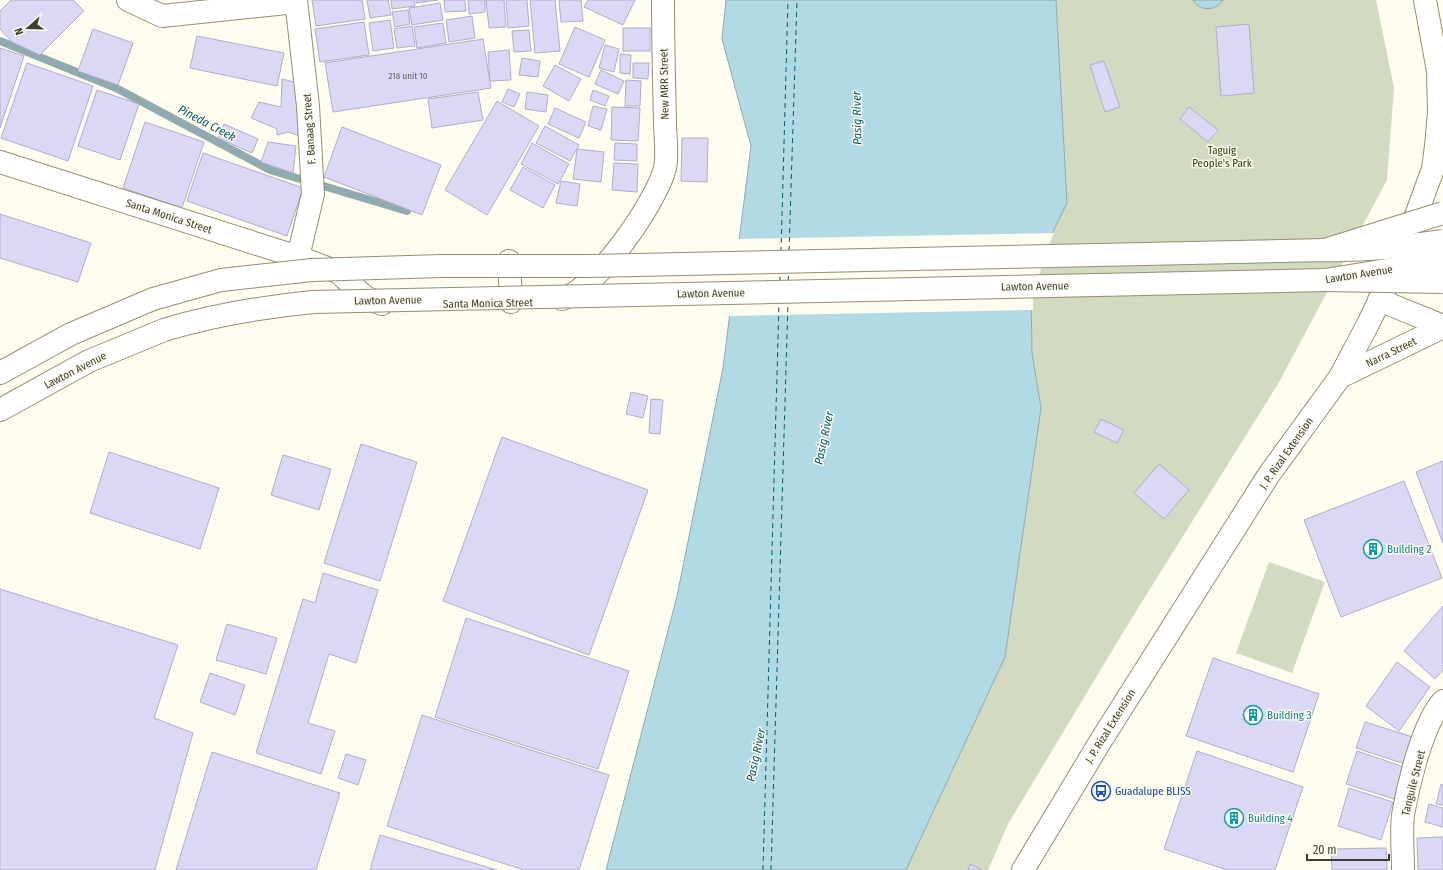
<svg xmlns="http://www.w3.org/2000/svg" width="1443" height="870" viewBox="0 0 1443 870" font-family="'Fira Sans Condensed',sans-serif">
<rect width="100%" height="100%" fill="#fefbef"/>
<g fill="#d2dbc1">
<path d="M1056 0H1376L1394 88 1387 180 1278 384 1130 621 1008 824 988 870H906L1005 657 1041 408 1032 353 1031 293 1047 244 1067 203Z"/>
<path d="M1269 562 1325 582 1292 673 1236 653Z"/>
</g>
<g fill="#b1dae5" stroke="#8fabaf">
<path d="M726 0H1056L1067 203 1047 244 1031 293 1032 353 1041 408 1005 657 906 870H606L677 596 723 368 751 146 722 39Z"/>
<path d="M1193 0H1223C1216 11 1200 12 1193 0Z"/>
</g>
<path fill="#fefbef" d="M1054 233 1049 245 1033 293V310L727 316 737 239Z"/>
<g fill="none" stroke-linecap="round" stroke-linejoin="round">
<path stroke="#8fabaf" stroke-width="8" d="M0 41 116 88 270 170 407 211"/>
<g stroke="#055a6b" stroke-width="1" stroke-dasharray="5 4" stroke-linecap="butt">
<path d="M789 251 797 0"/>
<path d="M781 252 788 0"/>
<path d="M788 281 789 272"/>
<path d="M780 282V273"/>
<path d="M763 870 779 303"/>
<path d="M771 870 788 302"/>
</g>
</g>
<g fill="#dbd8f6" stroke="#b0adca">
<path d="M11 0H73L84 11 40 55 12 42 0 29V11Z"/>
<path d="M312 0H362L365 19 316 26Z"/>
<path d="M367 0H388L391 15 370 18Z"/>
<path d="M391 0H414L415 6 392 9Z"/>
<path d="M416 0H438L416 3Z"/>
<path d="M444 0H465L466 11 445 12Z"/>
<path d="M468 0H485V12L469 14Z"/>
<path d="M486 0H504L506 27 489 28Z"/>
<path d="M506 0H527L529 26 508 28Z"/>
<path d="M530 0H555L560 51 535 53Z"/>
<path d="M559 0H581L583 21 561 22Z"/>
<path d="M588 0H635L623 25 584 7Z"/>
<path d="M440 3 443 20 412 25 409 8Z"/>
<path d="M408 10 410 24 395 27 392 12Z"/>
<path d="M472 16 475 38 449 42 446 20Z"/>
<path d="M390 20 394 48 373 51 369 23Z"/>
<path d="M364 22 369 55 320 62 315 29Z"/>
<path d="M443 23 446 43 417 48 414 27Z"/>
<path d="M1249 24 1254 93 1221 96 1216 27Z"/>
<path d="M412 26 415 46 397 48 394 29Z"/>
<path d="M575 27 605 40 589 77 559 64Z"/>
<rect x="623" y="28" width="27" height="23"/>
<path d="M93 29 133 43 118 85 78 71Z"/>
<path d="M529 30 531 51 514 52 512 31Z"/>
<path d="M197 36 284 53 277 86 190 68Z"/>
<path d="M483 39 491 88 333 112 325 63Z"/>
<path d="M605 45 619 49 614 72 599 68Z"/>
<path d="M0 48 24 56 0 128Z"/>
<path d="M509 50 511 80 490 81 488 52Z"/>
<path d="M620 54 631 55 630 74 620 73Z"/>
<path d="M522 58 540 61 538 77 519 75Z"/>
<path d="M1104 61 1120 107 1105 112 1090 65Z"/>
<path d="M27 63 93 86 68 161 1 138Z"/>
<path d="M633 63H649L648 79 633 78Z"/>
<path d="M555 65 581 79 569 101 543 86Z"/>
<path d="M601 70 624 81 618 94 595 84Z"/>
<path d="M282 79 303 84 300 136 288 132 277 135V129L251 118 259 102 281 107Z"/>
<path d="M626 80 641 81 640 106H625Z"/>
<path d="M508 89 520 94 514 107 502 102Z"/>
<path d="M97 90 139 104 120 160 78 146Z"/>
<path d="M593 90 609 96 605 106 590 100Z"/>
<path d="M478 92 483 120 432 128 428 99Z"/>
<path d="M527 92 548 95 546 112 525 109Z"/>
<path d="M497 101 539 126 487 215 445 190Z"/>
<path d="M593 106 607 109 601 130 588 126Z"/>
<path d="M612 107 640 108 638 141 611 140Z"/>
<path d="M1189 107 1218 130 1208 142 1180 119Z"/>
<path d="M555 108 586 122 579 138 548 124Z"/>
<path d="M145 122 204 142 182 208 123 188Z"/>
<path d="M224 124 258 139 252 153 218 138Z"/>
<path d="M545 126 579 145 570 161 536 143Z"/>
<path d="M342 127 441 165 422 215 324 177Z"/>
<path d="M682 138H708L707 182 681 181Z"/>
<path d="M268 142 296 146 293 173 261 162Z"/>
<path d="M532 143 569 164 558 184 521 164Z"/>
<path d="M615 143 637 144V161L614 160Z"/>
<path d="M577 149 604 152 601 182 573 179Z"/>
<path d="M203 153 303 188 287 236 187 201Z"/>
<path d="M614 163 638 164 637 192 612 190Z"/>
<path d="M523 167 555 185 543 208 510 190Z"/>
<path d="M561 181 580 184 577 206 556 203Z"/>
<path d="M0 214 91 243 78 282 0 258Z"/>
<path d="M631 392 648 396 643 418 626 414Z"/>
<path d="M651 399 663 400 660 434 649 433Z"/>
<path d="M1101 419 1124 430 1117 443 1094 432Z"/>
<path d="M502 437 648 490 589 655 443 601Z"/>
<path d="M361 444 417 462 380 581 324 563Z"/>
<path d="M109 452 219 488 200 549 90 513Z"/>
<path d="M283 455 331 469 319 510 271 495Z"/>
<path d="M1443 461V543L1416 472Z"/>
<path d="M1159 464 1189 490 1164 519 1134 493Z"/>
<path d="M1404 481 1442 578 1341 617 1304 520Z"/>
<path d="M323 573 378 590 356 663 329 654 308 723 335 731 321 774 256 753 303 599 315 603Z"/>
<path d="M0 589 178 645 154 718 193 733 155 870H0Z"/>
<path d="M1443 606V670L1435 679 1404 651Z"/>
<path d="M466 618 629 671 598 769 435 717Z"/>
<path d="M227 624 277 638 266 674 216 660Z"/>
<path d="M1213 658 1319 694 1293 772 1186 736Z"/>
<path d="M1397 662 1430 687 1399 731 1366 706Z"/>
<path d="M210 673 245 685 235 715 200 702Z"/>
<path d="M422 715 609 775 579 870H524L387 826Z"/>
<path d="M1365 722 1413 737 1405 764 1356 748Z"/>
<path d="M1197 751 1303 787 1275 870H1227L1164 849Z"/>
<path d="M1357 751 1404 767 1394 799 1346 784Z"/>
<path d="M212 752 340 793 316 870H176Z"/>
<path d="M346 754 366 760 358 785 338 778Z"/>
<path d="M1441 784 1443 785V805L1436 804Z"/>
<path d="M1349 788 1393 802 1381 840 1338 826Z"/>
<path d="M1429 804 1443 808V827L1425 822Z"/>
<path d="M380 835 497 870H370Z"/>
<path d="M1443 837V870H1418L1417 838Z"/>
<path d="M1386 848 1387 870H1332L1331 849Z"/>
<path d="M970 864 981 869V870H968Z"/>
</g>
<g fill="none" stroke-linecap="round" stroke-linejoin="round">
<defs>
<g id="minor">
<path d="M128 0 162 16 296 2"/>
<path d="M296 0 308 106 313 194 298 257"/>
<path d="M0 162 298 257 338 272 365 297 382 304"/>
<path d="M509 261 511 302"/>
<path d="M562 299C596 290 657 201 665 168 668 156 665 135 665 122 664 81 663 41 663 0"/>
<path d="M1379 300 1443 326"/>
<path d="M1340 377 1443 327"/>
<path d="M1403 870C1403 852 1401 833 1403 815 1408 786 1423 722 1443 701"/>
</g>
<g id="secondary">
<path d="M0 373 71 334 153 299"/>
<path d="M0 410 89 361 164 330"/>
<path d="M1023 870 1100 742 1268 476 1340 377 1368 324 1401 256 1433 169 1436 146 1439 112 1438 71 1425 0"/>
</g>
</defs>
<use href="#minor" stroke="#968e72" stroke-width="24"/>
<use href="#secondary" stroke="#968e72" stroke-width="24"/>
<use href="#minor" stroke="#fff" stroke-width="22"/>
<use href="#secondary" stroke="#fff" stroke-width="22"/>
<defs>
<g id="secondary-bridge">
<path d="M153 299 221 280 312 270 441 266H590L1325 250C1367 251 1401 247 1443 241"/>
<path d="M164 330C213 315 262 307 313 302L1325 280 1443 261"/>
</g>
<g id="primary-bridge">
<path d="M1325 250 1443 213"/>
<path d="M1325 280 1443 282"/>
</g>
</defs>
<use href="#secondary-bridge" stroke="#968e72" stroke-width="24" stroke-linecap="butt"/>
<use href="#primary-bridge" stroke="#968e72" stroke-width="24" stroke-linecap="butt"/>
<use href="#secondary-bridge" stroke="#fff" stroke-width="22"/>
<use href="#primary-bridge" stroke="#fff" stroke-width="22"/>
</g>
<defs>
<symbol id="building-ring" viewBox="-11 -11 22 22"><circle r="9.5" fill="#fefbef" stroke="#0f9aa8" stroke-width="1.5"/><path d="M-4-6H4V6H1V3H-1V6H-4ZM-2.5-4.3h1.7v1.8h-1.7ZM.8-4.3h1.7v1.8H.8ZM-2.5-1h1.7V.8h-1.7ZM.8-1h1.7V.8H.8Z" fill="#0f9aa8"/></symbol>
<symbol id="bus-ring" viewBox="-11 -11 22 22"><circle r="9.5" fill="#fefbef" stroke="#1a4fb4" stroke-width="1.5"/><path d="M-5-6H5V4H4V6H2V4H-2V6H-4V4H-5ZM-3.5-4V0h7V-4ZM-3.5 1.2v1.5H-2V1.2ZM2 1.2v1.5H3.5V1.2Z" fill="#1a4fb4"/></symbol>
</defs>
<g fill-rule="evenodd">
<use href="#building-ring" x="1362" y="538" width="22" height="22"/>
<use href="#building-ring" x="1242" y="704" width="22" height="22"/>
<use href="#bus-ring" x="1090" y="780" width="22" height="22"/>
<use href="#building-ring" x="1223" y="807" width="22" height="22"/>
</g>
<g text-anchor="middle" stroke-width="3" stroke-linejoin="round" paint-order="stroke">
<g font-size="9" fill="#666362">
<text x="408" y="79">218 unit 10</text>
</g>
<g font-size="11" fill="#3f3c30" stroke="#fefbef">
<text transform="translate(664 84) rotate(-91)" y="4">New MRR Street</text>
<text transform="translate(309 129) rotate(-94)" y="4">F. Banaag Street</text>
<text transform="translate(169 216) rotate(18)" y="4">Santa Monica Street</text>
<text transform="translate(1359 274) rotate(-9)" y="4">Lawton Avenue</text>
<text transform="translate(1035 286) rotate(-1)" y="4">Lawton Avenue</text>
<text transform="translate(711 293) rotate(-1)" y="4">Lawton Avenue</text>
<text transform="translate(388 300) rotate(-1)" y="4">Lawton Avenue</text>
<text transform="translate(488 303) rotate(-1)" y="4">Santa Monica Street</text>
<text transform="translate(1391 352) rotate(-26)" y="4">Narra Street</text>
<text transform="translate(75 370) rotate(-27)" y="4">Lawton Avenue</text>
<text transform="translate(1286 453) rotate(-55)" y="4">J. P. Rizal Extension</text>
<text transform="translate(1110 726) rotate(-58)" y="4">J. P. Rizal Extension</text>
<text transform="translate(1413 783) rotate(-76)" y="4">Tanguile Street</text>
</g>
<g font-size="11" fill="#2d3a05" stroke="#fefbef">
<text x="1222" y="154">Taguig<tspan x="1222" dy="13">People's Park</tspan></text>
</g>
<g font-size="11" fill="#0d838f" stroke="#fefbef" text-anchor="start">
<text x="1387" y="553">Building 2</text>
<text x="1267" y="719">Building 3</text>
<text x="1248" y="822">Building 4</text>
</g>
<g font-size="11" fill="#164399" stroke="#fefbef" text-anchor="start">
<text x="1115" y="795">Guadalupe BLISS</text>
</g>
<g font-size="12" font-style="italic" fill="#055a6b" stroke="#fefbef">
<text transform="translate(857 118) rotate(-91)" y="4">Pasig River</text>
<text transform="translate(207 123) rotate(28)" y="4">Pineda Creek</text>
<text transform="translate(824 438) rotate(-78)" y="4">Pasig River</text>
<text transform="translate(756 755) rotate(-78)" y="4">Pasig River</text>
</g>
</g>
<g transform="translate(28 28) rotate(250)" stroke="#fefbef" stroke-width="3" paint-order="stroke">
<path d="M0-3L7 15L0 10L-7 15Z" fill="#3f3c30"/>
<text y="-6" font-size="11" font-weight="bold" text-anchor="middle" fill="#3f3c30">N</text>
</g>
<path d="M1307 854v6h82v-6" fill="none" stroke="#3f3c30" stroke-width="2"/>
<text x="1313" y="854" font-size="12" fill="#3f3c30" stroke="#fefbef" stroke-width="3" paint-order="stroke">20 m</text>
</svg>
